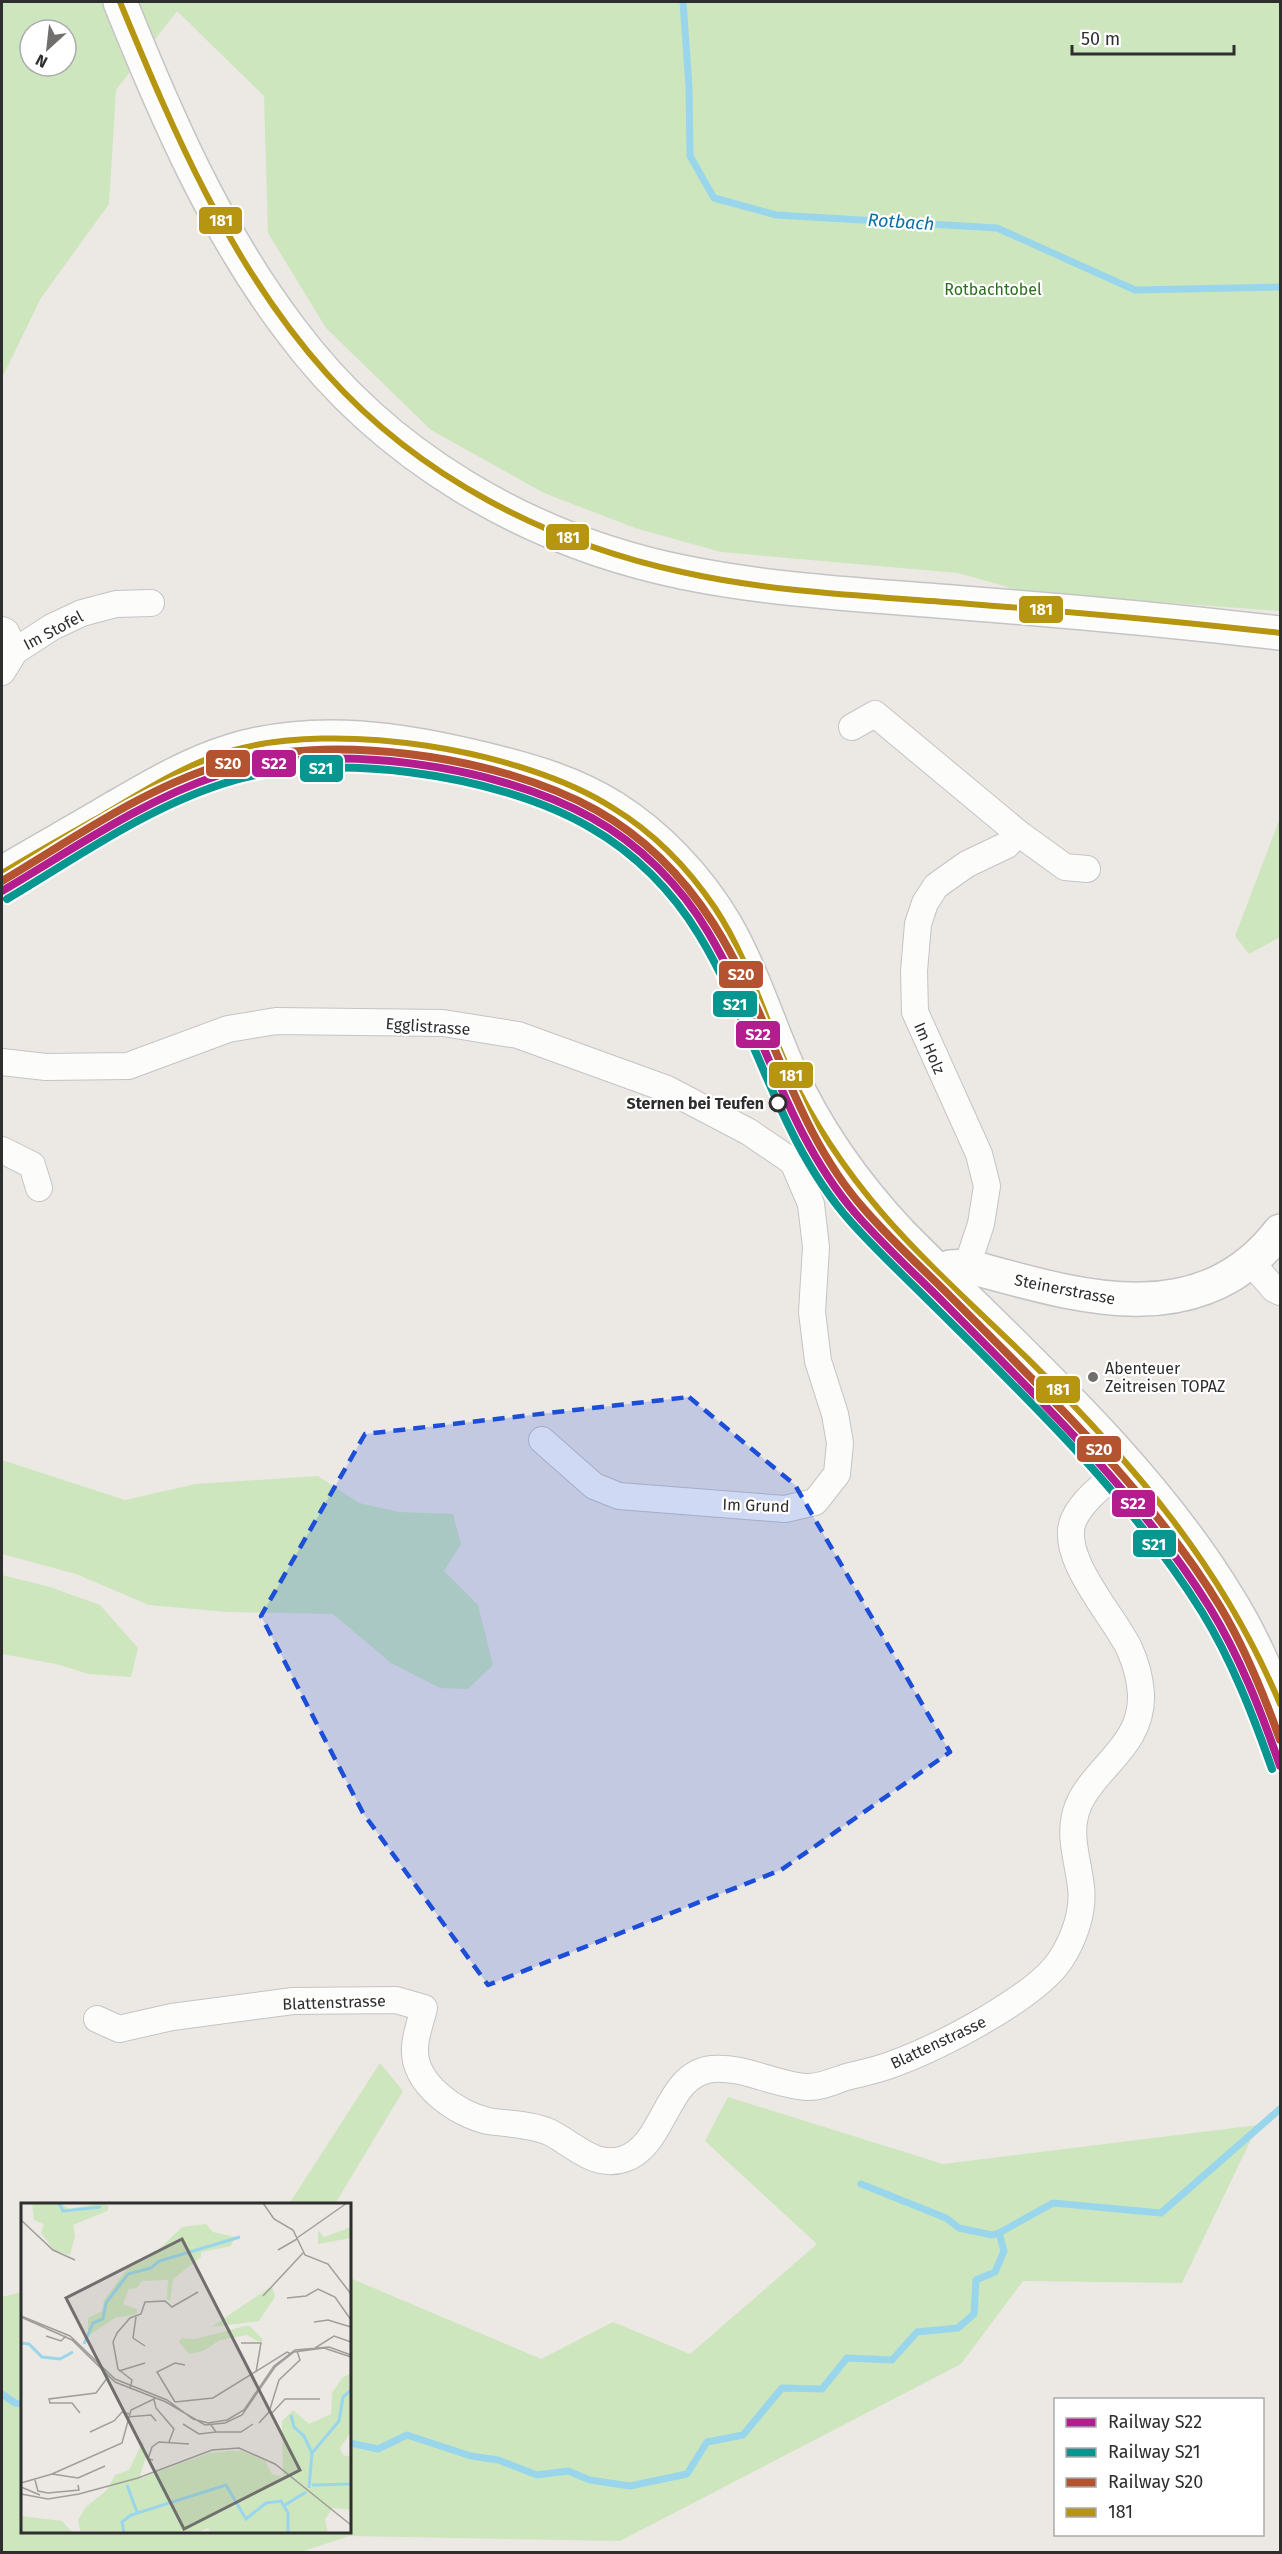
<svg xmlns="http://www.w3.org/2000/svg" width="1282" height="2554" viewBox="0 0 1282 2554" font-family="'Fira Sans',sans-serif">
<rect width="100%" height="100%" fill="#ece8e4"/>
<g fill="#cee6be" fill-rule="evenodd">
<path d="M2 2H1280V611L1025 592 958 573 721 552 635 528 544 493 431 430 326 328 268 233 264 96 177 11 116 90 109 204 41 298 2 378ZM30 30H66V66H30Z"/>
<path d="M1280 818V937L1249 954 1235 936Z"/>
<path d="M2 1460 125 1500 196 1484 318 1476 359 1503 399 1512 453 1514 461 1544 444 1571 478 1605 493 1665 468 1689 440 1688 391 1663 333 1614 228 1612 149 1605 76 1574 2 1554Z"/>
<path d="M2 1575 50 1587 100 1605 138 1648 131 1677 89 1674 56 1664 2 1654Z"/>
<path d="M380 2063 403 2091 335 2204H289Z"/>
<path d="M728 2097 943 2164 1258 2125 1182 2283 1023 2281 961 2364 620 2541 349 2536 301 2552H2V2297L22 2292V2532H350V2278L541 2359 613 2322 690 2354 817 2244 705 2141Z"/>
</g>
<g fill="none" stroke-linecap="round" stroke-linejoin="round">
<g stroke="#99d6ec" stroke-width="7">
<path d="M683 2 689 87 690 156 714 198 776 215 997 228 1135 290 1280 287"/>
<path d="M861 2184 946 2218 959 2228 992 2235 999 2233"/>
<path d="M2 2394 15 2403 22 2404"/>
<path d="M350 2443 378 2449 407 2435 471 2456 498 2460 537 2475 568 2471 590 2480 630 2486 687 2474 707 2442 743 2435 782 2388 822 2389 847 2358 892 2360 917 2332 958 2328 974 2314 976 2280 995 2272 1004 2251 999 2233 1053 2203 1161 2213 1280 2109"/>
</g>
<defs>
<g id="street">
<path d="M2 630 6 632 15 651"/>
<path d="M2 672 15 651 52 627 82 613 116 604 151 603"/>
<path d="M852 727 875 714 1018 833 1065 867 1087 869"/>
<path d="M2 1062 46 1067 128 1066 228 1029 276 1021 443 1023 518 1035 667 1089 749 1132 793 1162"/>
<path d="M2 1150 32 1165 39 1188"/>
<path d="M793 1162 829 1144"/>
<path d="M1251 1262 1274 1289 1280 1292"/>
<path d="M967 1266 981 1224 987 1186 979 1154 915 1012 914 971 918 924 925 903 936 886 967 864 1007 845 1018 833"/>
<path d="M542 1440 594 1486 619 1496 785 1509 815 1502 837 1474 840 1443 835 1414 818 1361 812 1312 816 1247 811 1204 793 1162"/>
<path d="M97 2019 119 2029 172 2017 293 2001 396 2000 424 2008C421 2021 415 2036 415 2048 413 2084 457 2114 488 2121 507 2124 531 2124 549 2132 574 2144 594 2169 624 2159 666 2145 665 2074 712 2069 743 2066 775 2085 806 2087 819 2088 834 2081 846 2077 862 2073 878 2070 893 2064 937 2048 1036 1998 1061 1959 1074 1939 1084 1911 1081 1887 1078 1859 1067 1834 1078 1806 1095 1766 1143 1746 1141 1694 1140 1678 1136 1663 1129 1648 1113 1615 1057 1555 1074 1519 1085 1496 1109 1481 1127 1466"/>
</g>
<g id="secondary">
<path d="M120 2C166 116 215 230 290 329 384 456 527 540 682 572 774 591 869 595 963 603 1069 611 1175 621 1280 633"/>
<path d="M2 873C39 851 77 830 114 808 152 786 189 764 231 751 315 725 404 739 488 760 532 771 575 783 614 808 658 836 697 877 724 922 751 968 767 1020 788 1068 816 1130 854 1184 901 1234 1013 1347 1145 1461 1228 1598 1249 1631 1265 1668 1280 1704"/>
<path d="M942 1275 950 1267 967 1266C1074 1295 1198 1337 1280 1231"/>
</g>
</defs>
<use href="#street" stroke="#c5c4c5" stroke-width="28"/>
<use href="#secondary" stroke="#c5c4c5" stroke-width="36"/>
<use href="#street" stroke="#fcfcfb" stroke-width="26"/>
<use href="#secondary" stroke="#fcfcfb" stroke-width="33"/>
<defs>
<g id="bus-1">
<path d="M120 2C174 133 231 267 327 374 419 477 548 543 682 572 776 593 874 596 970 604 1073 612 1177 621 1280 633"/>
<path d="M2 873C35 853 69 834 103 815 144 791 185 764 231 751 336 720 521 749 613 808 654 833 688 868 715 908 748 958 764 1016 789 1071 813 1122 845 1170 882 1213 927 1265 979 1311 1028 1359 1133 1463 1222 1566 1280 1704"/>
</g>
</defs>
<use href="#bus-1" stroke="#fff" stroke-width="10"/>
<use href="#bus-1" stroke="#b69510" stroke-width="6"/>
<defs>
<path id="rail-1" d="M2 891C72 850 141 801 219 775 324 740 496 764 592 818 639 844 681 886 708 932 763 1024 785 1132 856 1214 884 1246 916 1275 946 1305 1039 1399 1140 1495 1210 1608 1240 1657 1261 1711 1280 1766"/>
<path id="rail-2" d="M7 899C76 858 145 809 222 784 324 749 498 773 591 828 635 853 673 892 699 935 756 1028 777 1139 851 1222 877 1251 906 1278 934 1306 1029 1400 1131 1498 1202 1612 1232 1661 1253 1715 1272 1769"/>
<path id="rail-3" d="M2 881C71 840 140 791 217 766 325 731 498 755 596 810 644 837 684 878 713 923 772 1015 791 1127 865 1210 891 1240 920 1266 948 1294 1043 1390 1151 1492 1221 1608 1246 1650 1264 1695 1280 1740"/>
</defs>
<use href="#rail-1" stroke="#fff" stroke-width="12"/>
<use href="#rail-2" stroke="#fff" stroke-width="12"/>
<use href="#rail-3" stroke="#fff" stroke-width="12"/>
<use href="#rail-1" stroke="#b41d8e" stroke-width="8"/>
<use href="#rail-2" stroke="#089690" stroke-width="8"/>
<use href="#rail-3" stroke="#b4532f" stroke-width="8"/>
</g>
<path fill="#1d4ed8" fill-opacity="0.2" stroke="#1d4ed8" stroke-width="4.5" stroke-dasharray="12 8" stroke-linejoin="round" d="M689 1397 795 1485 950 1752 781 1870 488 1985 363 1813 261 1616 365 1434Z"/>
<circle fill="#fff" stroke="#2e2e2e" stroke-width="3" cx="778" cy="1103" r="8"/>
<circle fill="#706f6e" stroke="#fff" stroke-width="2" cx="1093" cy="1377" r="6"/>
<g text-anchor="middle" stroke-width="4.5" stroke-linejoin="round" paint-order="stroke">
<g font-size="16" fill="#2c6e1b" stroke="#fff">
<text x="993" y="295">Rotbachtobel</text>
</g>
<g font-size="16" fill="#2e2e2e" stroke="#fff">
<text transform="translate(53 630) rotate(-28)" y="6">Im Stofel</text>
<text transform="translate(428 1026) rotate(4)" y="6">Egglistrasse</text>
<text transform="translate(930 1048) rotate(67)" y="6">Im Holz</text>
<text transform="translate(1065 1289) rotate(11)" y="6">Steinerstrasse</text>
<text transform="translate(756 1505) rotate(2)" y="6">Im Grund</text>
<text transform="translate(334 2002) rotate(-2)" y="6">Blattenstrasse</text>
<text transform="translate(938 2042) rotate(-25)" y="6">Blattenstrasse</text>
</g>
<g font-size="16" font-weight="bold" fill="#2e2e2e" stroke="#fff" text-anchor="end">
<text x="764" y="1109">Sternen bei Teufen</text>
</g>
<g font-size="16" fill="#2e2e2e" stroke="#fff" text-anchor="start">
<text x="1105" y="1374">Abenteuer<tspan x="1105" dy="18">Zeitreisen TOPAZ</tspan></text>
</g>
<g font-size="18" font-style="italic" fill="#0d6fa3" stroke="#fff">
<text transform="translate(901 222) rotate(4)" y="6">Rotbach</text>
</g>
</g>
<g transform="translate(21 2203)">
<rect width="330" height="330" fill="#ece8e4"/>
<path d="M11 0H40L48 6 80 0 88 3 86 8 52 22 54 33 49 52 33 47 20 30 23 21 13 17ZM185 21 192 29 214 34 210 43 180 49V54L152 76 149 98 146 96 147 77 121 78 116 85 108 86 102 101 116 106V111L94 115 67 133V115L81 108 83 97 106 66 130 54 161 24ZM330 24V35L297 41V27L303 34ZM251 83 254 94 238 118 190 124ZM224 123H229L242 137 240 140 226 132 199 137 182 148 168 151 158 139 161 135 174 136ZM330 170V229L319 245 322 252 330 254V307L312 305 304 316 307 330H189L187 325 174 330 59 328 57 317 65 304 86 287 94 272 108 267 122 238 125 254 118 276 188 250 207 248H220L244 258 251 271 262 274 261 218 272 207 288 221 310 211 311 190 321 175ZM0 313 41 318 52 330H0Z" fill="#cee6be"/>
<path fill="none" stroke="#99d6ec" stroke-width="3" d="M38 0 42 8 80 4M0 140 8 141 21 154 39 156 52 149M63 141 72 120 82 116 85 100 107 71 130 65 138 58 219 34M270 212 273 224 283 233 291 250M106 282 116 309M291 282 330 281M288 285 291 250 318 218 322 194 330 187M264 302 285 289M103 330 101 319 110 312 205 282 225 316 245 300 260 298 267 310V330"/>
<path fill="none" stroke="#a09e9b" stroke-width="1.5" d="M242 0 253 16 272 27 284 52 307 61 330 91M0 17 32 47 54 57M276 35 326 0M257 47 276 36M242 93 282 50M266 95 285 93 297 86 314 94 330 117M0 113 49 133 94 176 146 197 172 216 187 220 206 217 223 207 253 163 274 147 308 144 330 152M0 114 51 137 94 179 145 199 184 222 204 220 221 212 254 164 273 149 303 145 330 154M115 114 112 135 124 143M293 119 307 117 330 124M25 133 40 138 45 133M220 140H240L235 169M294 145 313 133 330 139M98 168 124 160M109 186 111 177 97 166 92 139 96 130 109 115 120 111 124 99 144 98 151 104 177 89M133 197 135 205 153 226 148 239M154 199 192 195 266 149 270 151M154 199 136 169 154 160 164 162M248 209 251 210 264 196H299M59 210 51 200H29L28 196 75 190 87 174M106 214 130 212 135 218M238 220 248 209 258 177 279 157 276 148M162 221 178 231 195 229M190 222 195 229H220L232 221M69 229 93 218 101 209 108 211M132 257 127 256 131 244 138 239 168 241M31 271 57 275 84 263M14 277 17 288 27 290 58 287 57 282M0 280 31 271 101 240 110 207 135 195M0 284 19 292M0 291 27 296 58 291 117 275 191 247 218 245 254 261 330 322"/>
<path fill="#706f6e" fill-opacity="0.15" stroke="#706f6e" stroke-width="3" d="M161 36 279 267 163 326 45 95Z"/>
<rect width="330" height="330" fill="none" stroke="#2e2e2e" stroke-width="3"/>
</g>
<g stroke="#fff" stroke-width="2">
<rect x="198" y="206" width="45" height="29" rx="6" fill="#b69510"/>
<rect x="545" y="523" width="45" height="28" rx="6" fill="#b69510"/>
<rect x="1018" y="595" width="46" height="29" rx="6" fill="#b69510"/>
<rect x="251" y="749" width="46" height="29" rx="6" fill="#b41d8e"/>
<rect x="205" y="749" width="46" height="29" rx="6" fill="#b4532f"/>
<rect x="299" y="754" width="45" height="29" rx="6" fill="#089690"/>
<rect x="718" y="960" width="46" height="29" rx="6" fill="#b4532f"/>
<rect x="712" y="990" width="46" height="28" rx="6" fill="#089690"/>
<rect x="735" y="1020" width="46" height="29" rx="6" fill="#b41d8e"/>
<rect x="768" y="1061" width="46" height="28" rx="6" fill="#b69510"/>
<rect x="1035" y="1375" width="46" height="29" rx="6" fill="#b69510"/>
<rect x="1076" y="1435" width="46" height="28" rx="6" fill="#b4532f"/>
<rect x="1111" y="1489" width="45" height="29" rx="6" fill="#b41d8e"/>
<rect x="1132" y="1529" width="45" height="29" rx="6" fill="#089690"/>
</g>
<g font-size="16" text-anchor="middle" font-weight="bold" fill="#fff">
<text x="221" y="226">181</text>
<text x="568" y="543">181</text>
<text x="1041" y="615">181</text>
<text x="274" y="769">S22</text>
<text x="228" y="769">S20</text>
<text x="321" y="774">S21</text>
<text x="741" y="980">S20</text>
<text x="735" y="1010">S21</text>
<text x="758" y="1040">S22</text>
<text x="791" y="1081">181</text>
<text x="1058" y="1395">181</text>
<text x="1099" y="1455">S20</text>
<text x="1133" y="1509">S22</text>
<text x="1154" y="1550">S21</text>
</g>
<rect width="1282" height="2554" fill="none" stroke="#2e2e2e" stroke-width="6"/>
<rect x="1054" y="2398" width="210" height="138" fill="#ffffff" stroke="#ababab" stroke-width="1.5"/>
<rect x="1066" y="2418" width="30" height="9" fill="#b41d8e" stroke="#ababab" stroke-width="1.5"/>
<text x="1108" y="2428" font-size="18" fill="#2e2e2e">Railway S22</text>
<rect x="1066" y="2448" width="30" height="9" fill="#089690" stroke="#ababab" stroke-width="1.5"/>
<text x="1108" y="2458" font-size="18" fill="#2e2e2e">Railway S21</text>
<rect x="1066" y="2478" width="30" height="9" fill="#b4532f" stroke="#ababab" stroke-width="1.5"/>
<text x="1108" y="2488" font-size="18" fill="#2e2e2e">Railway S20</text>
<rect x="1066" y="2508" width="30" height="9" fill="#b69510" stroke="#ababab" stroke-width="1.5"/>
<text x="1108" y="2518" font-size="18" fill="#2e2e2e">181</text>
<g transform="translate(48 48) rotate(207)"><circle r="28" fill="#ffffff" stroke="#ababab" stroke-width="1.5"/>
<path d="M0-4.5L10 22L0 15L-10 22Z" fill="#706f6e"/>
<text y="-9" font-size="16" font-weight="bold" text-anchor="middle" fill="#2e2e2e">N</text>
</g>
<path d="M1072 45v9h162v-9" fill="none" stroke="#2e2e2e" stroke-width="3"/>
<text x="1081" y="45" font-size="18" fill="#2e2e2e" stroke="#ffffff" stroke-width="4.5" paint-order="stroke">50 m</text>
</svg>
